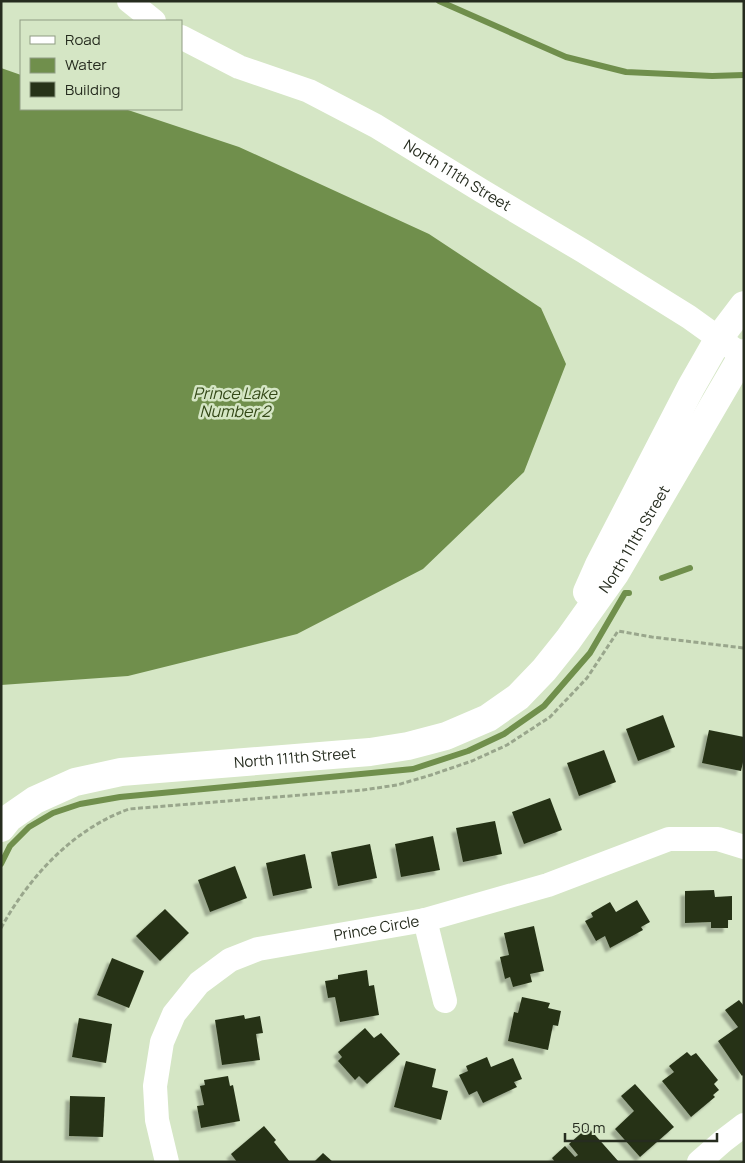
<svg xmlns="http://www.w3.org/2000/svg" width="745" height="1163" viewBox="0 0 745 1163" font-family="Manrope,sans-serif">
<defs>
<filter id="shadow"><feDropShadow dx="-4.5" dy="4.5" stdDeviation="1" flood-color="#0004"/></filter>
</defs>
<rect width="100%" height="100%" fill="#d5e6c5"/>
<path fill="#708f4c" d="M1 68 21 75V109H125L239 147 429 234 541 308 566 364 524 472 423 569 297 634 128 676 1 685Z"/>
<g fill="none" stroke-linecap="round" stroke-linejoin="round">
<g stroke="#708f4c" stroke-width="6">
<path d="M439 1 566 57 626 72 712 76 744 75"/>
<path d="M662 578 690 568"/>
<path d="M1 864 10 846 29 827 53 813 80 804 120 797 413 769 468 751 504 734 544 706 590 653 625 593H629"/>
</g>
</g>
<g fill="#273319" filter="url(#shadow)">
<path d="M663 715 675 747 638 761 626 729Z"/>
<path d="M709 730 744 737V758L741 771 702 763Z"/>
<path d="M604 750 616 782 579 796 567 763Z"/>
<path d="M550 798 562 830 524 844 512 812Z"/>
<path d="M495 821 502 854 463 862 456 828Z"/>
<path d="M433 836 440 870 401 877 395 844Z"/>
<path d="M370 844 377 878 338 886 331 852Z"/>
<path d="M305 854 312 888 273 896 266 863Z"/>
<path d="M235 866 247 898 210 912 198 880Z"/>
<path d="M714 890 715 897 732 896V920H728V928H711V922L685 923V891Z"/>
<path d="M637 900 650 922 641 927 643 930 610 948 605 936 596 941 585 921 593 917 591 913 610 902 616 912Z"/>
<path d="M165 909 189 933 160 961 136 936Z"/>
<path d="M534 926 544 971 530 974 532 982 513 987 510 977 505 979 500 957 509 955 504 933Z"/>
<path d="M112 958 144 971 129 1008 97 995Z"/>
<path d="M367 970 369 986 374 985 379 1015 340 1022 335 997 328 998 325 981 338 979V975Z"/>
<path d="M522 997 550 1003 548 1008 561 1011 558 1026 553 1025 548 1050 508 1041 514 1012 518 1013Z"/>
<path d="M739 1000 744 1006V1074L742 1076 718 1041 738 1027 725 1010Z"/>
<path d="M244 1015 245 1019 260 1016 263 1033 256 1034 260 1060 222 1065 215 1020Z"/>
<path d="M79 1018 112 1024 106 1063 72 1057Z"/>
<path d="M365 1028 374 1038 381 1033 400 1054 367 1084 359 1076 355 1080 338 1061 342 1057 338 1052Z"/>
<path d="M687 1052 691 1056 696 1053 718 1080 714 1084 719 1090 713 1095 715 1097 691 1117 662 1081 674 1072 669 1066Z"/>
<path d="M487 1057 491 1067 513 1058 522 1079 514 1082 517 1087 483 1103 477 1091 469 1095 459 1075 468 1071 466 1066Z"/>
<path d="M406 1061 436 1069 432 1087 448 1091 441 1120 394 1107Z"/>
<path d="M228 1076 230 1086 233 1085 240 1121 201 1128 197 1106 204 1105 200 1086 205 1085 204 1080Z"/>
<path d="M635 1084 674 1127 640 1157 615 1129 634 1111 621 1096Z"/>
<path d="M70 1096 105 1097 103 1137 69 1136Z"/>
<path d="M264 1126 276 1140 274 1142 290 1162H237L231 1154Z"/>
<path d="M588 1127 619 1162H555L552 1158 565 1146 575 1157 578 1155 569 1144Z"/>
<path d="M323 1153 333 1162H314Z"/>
</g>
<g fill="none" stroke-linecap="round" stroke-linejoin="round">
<path stroke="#99a68c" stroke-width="3" stroke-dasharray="5 2.5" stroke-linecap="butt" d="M1 928C29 877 73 829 129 809L363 790 397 785 431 775 472 761 507 745 550 717 587 678 618 631 652 637 744 648"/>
<g stroke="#fff" stroke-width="24">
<path d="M129 1 154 21"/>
<path id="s1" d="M181 37 239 67 309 91 376 126 482 191 583 251 689 317 742 355"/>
<path d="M425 920 445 1001"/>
<path id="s2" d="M167 1162 157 1120 155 1086 162 1042 174 1014 199 983 230 960 258 949 425 920 548 885 669 839H718L744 847"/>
<path d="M699 1162 723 1141 744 1125"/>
</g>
<g stroke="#fff" stroke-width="28">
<path d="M587 592 599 565 691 387 719 338 744 305"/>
<path id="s3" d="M1 828 9 818 35 800 75 782 121 772 370 752 408 746 446 736 488 718 518 697 544 670 568 640 615 574 744 353"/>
</g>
</g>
<g text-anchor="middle" stroke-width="5" stroke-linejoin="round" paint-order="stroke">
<g font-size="15" fill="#262c1f" stroke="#d5e6c5">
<text dy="5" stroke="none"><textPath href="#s1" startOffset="310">North 111th Street</textPath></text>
<text dy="5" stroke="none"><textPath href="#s3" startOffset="742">North 111th Street</textPath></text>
<text dy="5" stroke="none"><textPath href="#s3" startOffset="310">North 111th Street</textPath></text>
<text dy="5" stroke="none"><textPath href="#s2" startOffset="381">Prince Circle</textPath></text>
</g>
<g font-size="16" font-style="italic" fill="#334817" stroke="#d5e6c5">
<text x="235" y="399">Prince Lake<tspan x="235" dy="18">Number 2</tspan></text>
</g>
</g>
<rect width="745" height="1163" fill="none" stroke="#262c1f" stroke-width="5"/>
<rect x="20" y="20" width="162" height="90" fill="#d5e6c5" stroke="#8f9c83"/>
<rect x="30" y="36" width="25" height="8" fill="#ffffff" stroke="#8f9c83"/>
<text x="65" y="45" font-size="15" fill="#262c1f">Road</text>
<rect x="30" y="58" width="25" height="15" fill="#708f4c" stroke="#8f9c83"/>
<text x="65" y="70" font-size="15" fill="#262c1f">Water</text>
<rect x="30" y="82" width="25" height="15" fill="#273319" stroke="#8f9c83"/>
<text x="65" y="95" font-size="15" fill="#262c1f">Building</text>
<path d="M565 1133v8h152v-8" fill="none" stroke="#262c1f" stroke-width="2.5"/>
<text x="572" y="1133" font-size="15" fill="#262c1f" stroke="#d5e6c5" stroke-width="4" paint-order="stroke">50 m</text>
</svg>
